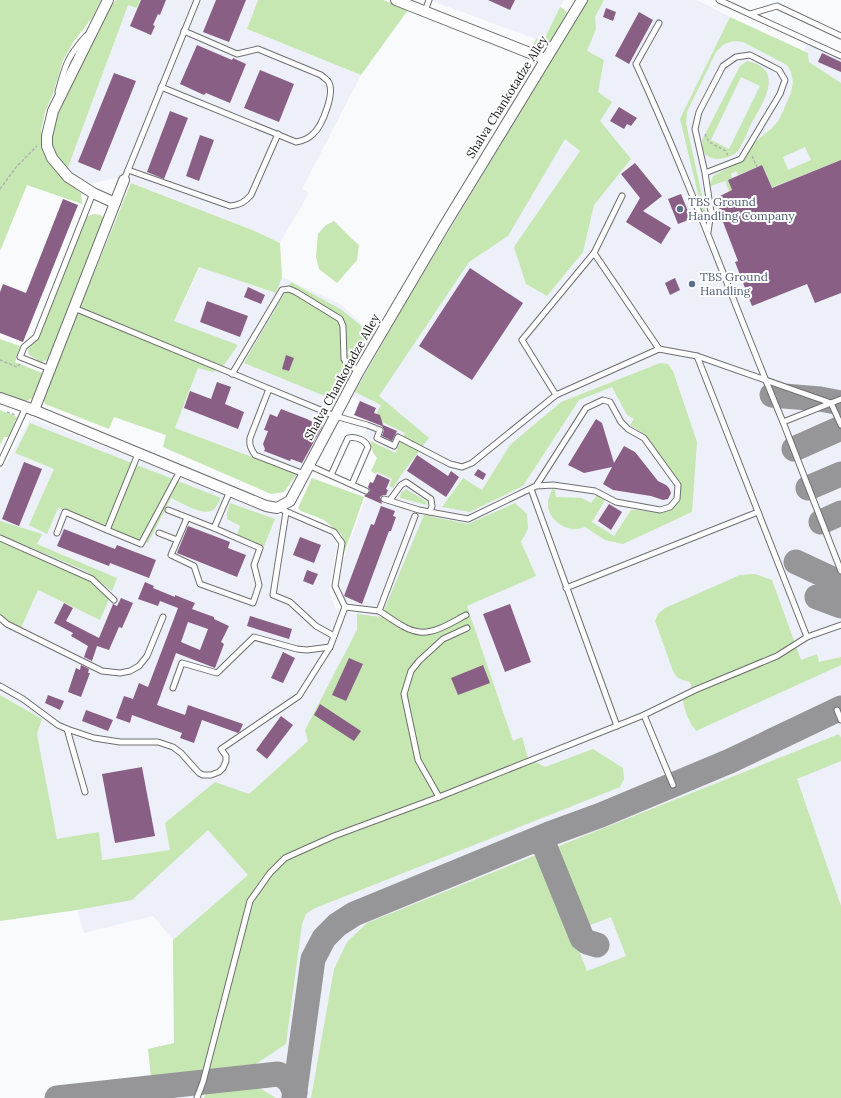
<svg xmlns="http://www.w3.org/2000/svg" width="841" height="1098" viewBox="0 0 841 1098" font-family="Lora,serif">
<rect width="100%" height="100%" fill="#f9fafb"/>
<g fill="#edf0f9">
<path d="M140 0H258L247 29 361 75 302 189 309 193 280 243 257 232 124 180 115 178 90 184 67 170 128 5 137 8Z"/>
<path d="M429 0H564L544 40 536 39Z"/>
<path d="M593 0H697L730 17 725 27 803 64 818 169 841 160V1098H153L148 1049 174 1043 173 940 153 916 84 933 77 910 132 899 171 850 101 860 57 839 37 734 42 719 0 695V629L5 619 21 628 38 590 100 620 111 594 93 578 0 536V473L31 418 278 515 294 517 333 534 337 547 329 590 336 609 356 614 344 602 339 580 341 566 366 497 364 496 370 482 373 483 377 474 371 472 383 445 363 436 369 422 354 415 359 401 352 397 355 392 352 390 404 300 570 27 578 26Z"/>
<path d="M807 44 841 59V83L809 62 808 53 804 51Z"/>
<path d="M200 267 275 293 282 277 342 305 375 336 297 474 175 428 198 368 207 370 174 321Z"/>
</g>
<g fill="#c6e6b2" fill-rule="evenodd">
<path d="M0 0H101L92 18 74 41 63 60 53 94 45 112 41 131 47 155 62 178 81 193 82 204 27 185 0 251Z"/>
<path d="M116 0H140L137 8 128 5 67 170 54 152 51 140 55 121 65 97 104 16Z"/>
<path d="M258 0H383L408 10 361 75 247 29Z"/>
<path d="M588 0H604L595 17 596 29 587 51 604 60 598 92 612 102 600 121 631 159 594 205 583 252 547 296 526 284 514 247 580 151 565 139 508 236 469 262 379 396 429 438 401 475 393 488 389 486 392 479 377 472 376 474 371 471 377 458C372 452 371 448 371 441L395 453 405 433 374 418 381 405 355 392 403 307Z"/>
<path d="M560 7 565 10 568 15C560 29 551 51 532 47L536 39 544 40Z"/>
<path d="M730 17 808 53 809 62 841 83V160L733 203 725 181 711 186 710 184 713 176 739 162 755 142 771 129 779 120 791 93 793 82 791 72 787 65 743 42 734 41 724 44 716 52 687 112 686 123 706 214 703 215 680 119ZM805 147 811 160 788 170 783 157ZM762 165 769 181 735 196 728 180 732 178 731 174 736 171 738 175Z"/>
<path d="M747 61C786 69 763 103 751 124 748 131 741 148 737 152 729 159 710 163 704 152 702 149 703 143 702 140L740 66ZM741 77 760 86 729 149 711 140Z"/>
<path d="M131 183 257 232 280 243 282 277 276 293 199 267 174 321 238 345 224 365 213 372 198 368 175 428 297 474 284 492 271 494 163 447 166 435 114 417 109 429 45 404 43 399 50 380Z"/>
<path d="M94 214 101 215 104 219 48 360 41 362 29 355 28 350 32 344 37 340 85 217Z"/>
<path d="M334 221C343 229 350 238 359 245L357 260 337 283 319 269 316 257 318 234 326 225Z"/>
<path d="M291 282 342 310 371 334 342 390 333 387 327 397 244 363Z"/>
<path d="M0 339 20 346 15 362 42 373C35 404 30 406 0 395Z"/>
<path d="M660 363 668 364 673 371 697 442 692 512 623 544 605 540 585 527C581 528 576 530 573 529 559 528 546 515 548 501 549 497 551 493 552 489L555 490 556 497 582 498 591 503 597 495 605 500 592 522 614 536 631 510C643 508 659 518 670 509 676 504 679 495 678 487 677 482 652 444 647 438 643 432 637 429 630 425L634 419 627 415 612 387 579 400 523 486 470 512 442 507 463 478 482 490 510 445 561 402Z"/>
<path d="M0 410 17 417 8 437H4L0 445Z"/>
<path d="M30 423 221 498C218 503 216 509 211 511 201 515 180 502 171 498L148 543 58 508 47 534 29 525 54 469 15 453Z"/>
<path d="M312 478 364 497 341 562 338 578 341 597 337 588 343 543 342 535 324 520 301 511 298 508Z"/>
<path d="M406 489 427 502V505L400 498 401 493Z"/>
<path d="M230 503 275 519 264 546 237 535 240 526 227 519V513Z"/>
<path d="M515 503 527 514 528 529 521 542 536 576 467 606 513 741 522 737 528 758 545 767 593 749 623 768 624 779 620 787 313 909 306 914 302 924 286 1044 256 1064 151 1076 148 1049 174 1043 173 940 248 875 208 830 132 900 77 910 0 921V695L42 719 37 734 57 839 99 832 102 860 170 850 165 823 215 782 249 794 308 741 305 730 357 630V614L381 617 424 515 468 524Z"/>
<path d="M0 521 42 534 37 544 117 578 112 591 86 571 0 535Z"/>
<path d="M0 539 88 580 109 599 100 620 38 590 21 628 5 619 0 615Z"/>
<path d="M755 574 772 580 801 660 817 654 819 662 841 657V665L696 731C689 722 684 711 683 699L692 691 690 682C681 680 677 679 673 671L655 621 658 614 665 608 740 575Z"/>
<path d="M839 734 841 738V761L797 779 841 906V1098H311L334 969 347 942 367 923 541 853 587 971 626 956 611 917 585 927 554 848Z"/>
<path d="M256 1086 276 1098H204L207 1092Z"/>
</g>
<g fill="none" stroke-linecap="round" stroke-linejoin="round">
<g stroke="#969698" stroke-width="25">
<path d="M772 395 820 399 841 403"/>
<path d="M794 449 841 428"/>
<path d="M808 488 841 474"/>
<path d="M821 522 841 513"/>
<path d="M796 562 841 583"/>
<path d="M817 597 841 606"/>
<path d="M533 841 540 843 545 847 582 938 587 942 597 945"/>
<path d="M57 1098 278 1074C289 1078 291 1083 295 1093"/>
<path d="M294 1098 313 959 324 938 337 925 354 914 549 834 601 815 730 761 841 708"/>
</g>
</g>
<g fill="#895f86" fill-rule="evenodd">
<path d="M141 0H166L160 15 158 14 153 25 155 26 151 35 130 26Z"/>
<path d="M216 0H246L229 42 203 32Z"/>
<path d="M488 0H515L510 10Z"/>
<path d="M606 8 616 12 613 21 603 17Z"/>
<path d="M639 12 653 20 629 64 615 56Z"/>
<path d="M197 45 232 60 233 58 246 64 230 103 206 93 204 95 180 84Z"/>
<path d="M822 53 841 62V72L818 62Z"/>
<path d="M260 70 294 84 279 122 244 108Z"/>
<path d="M114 73 136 81 100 171 78 162Z"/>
<path d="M619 107 637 118 631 126 627 124 624 129 610 121Z"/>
<path d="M170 111 188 118 164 179 147 172Z"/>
<path d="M200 135 214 140 199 181 186 176Z"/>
<path d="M841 160V293L815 303 807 284 752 306 735 262 738 261 718 209 723 207 718 197 732 190 728 180 762 165 772 188Z"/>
<path d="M635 163 662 196 643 211 671 228 661 244 626 222 640 198 621 174Z"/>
<path d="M681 194 691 219 678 224 668 199Z"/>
<path d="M63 199 78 205 23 342 0 333V292L3 284 26 293Z"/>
<path d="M470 268 523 303 472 380 419 346Z"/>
<path d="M675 278 680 290 670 295 665 283Z"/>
<path d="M248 287 265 295 261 304 244 297Z"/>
<path d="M207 301 248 316 240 337 200 322Z"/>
<path d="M286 355 294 358 289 371 282 369Z"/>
<path d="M217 382 231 387 225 404 244 412 238 429 184 408 190 391 211 399Z"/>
<path d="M360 401 376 408 374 413 380 415 383 425 397 431 392 441 382 436 384 430 382 426 354 415Z"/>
<path d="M281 409 307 419 322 427 302 463 291 459 290 461 264 451 265 449 263 444 268 431 264 430 270 414 277 417Z"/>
<path d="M596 419 602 423 614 463 624 446 635 452 658 481 666 485 669 488 671 493 668 499 663 500 651 496 613 490 603 484 612 467 584 473 568 465Z"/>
<path d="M417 455 448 476 451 471 459 477 446 497 407 471Z"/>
<path d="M24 462 42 469 19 526 2 519Z"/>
<path d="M478 469 486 474 483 480 474 475Z"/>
<path d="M377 474 390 480 386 489 388 490 386 495H383L380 497 382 504 364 496 369 493 370 490 368 487 370 482 373 483Z"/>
<path d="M609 504 622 512 611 530 598 521Z"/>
<path d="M381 506 395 511 393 516 396 517 391 531H389L362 604 344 596 371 524 374 525Z"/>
<path d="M188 526 230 542 228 548 246 555 237 577 177 553Z"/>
<path d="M64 529 115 549 117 545 156 560 149 578 110 563 109 566 57 546Z"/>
<path d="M300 537 321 545 314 563 293 555Z"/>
<path d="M307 570 318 574 313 585 303 581Z"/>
<path d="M145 582 154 586 153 588 175 597V595L195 603 192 609 214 617V619L229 626 221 642 224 644 215 668 176 653 157 705 185 715 188 705 243 724 240 731 238 733 202 720 194 743 180 738 182 733 132 715 130 723 116 718 124 696 133 699 139 683 148 687 178 608 160 601 158 606 138 599ZM188 622 208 629 200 650 181 642Z"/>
<path d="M121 598 133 603 122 628 119 627 109 650 97 646 92 661 84 657 88 646 71 636 73 633 54 623 64 603 73 608 66 621 99 638 113 604 117 606Z"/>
<path d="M510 604 531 662 505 672 483 614Z"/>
<path d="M250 616 292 629 289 639 247 626Z"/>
<path d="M283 652 295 658 283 683 271 678Z"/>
<path d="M349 658 363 664 346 701 332 695Z"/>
<path d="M81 665 89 669 88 673H90L81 697 68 692 76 668 80 670Z"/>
<path d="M483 665 490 683 458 695 451 678Z"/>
<path d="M48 695 64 701 60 710 45 703Z"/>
<path d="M320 704 361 731 354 741 314 715Z"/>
<path d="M86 710 113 720 108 731 82 721Z"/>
<path d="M281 716 293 725 267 759 256 750Z"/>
<path d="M142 767 155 836 115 843 102 774Z"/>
</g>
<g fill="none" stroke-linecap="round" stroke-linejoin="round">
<defs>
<g id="lane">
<path d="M719 0 841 56"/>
<path d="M425 11 429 0"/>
<path d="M750 14 777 6 841 36"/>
<path d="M659 23 636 64C690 181 733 303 783 422"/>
<path d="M161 87 296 142C303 141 308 139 313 134 322 126 336 92 328 81 326 79 323 77 321 75L258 49 237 54 184 31"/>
<path d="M58 92C65 66 67 57 86 36"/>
<path d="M128 170 230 206C240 205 245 202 251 195L278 134"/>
<path d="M705 173 741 159 780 94 785 80 779 70 750 55 736 57 723 66 699 112 695 129 705 173 711 212 708 232"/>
<path d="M124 180 197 0"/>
<path d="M594 253 622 196"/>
<path d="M74 308 335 416 367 425 380 430 377 438 394 446 398 437 450 464 462 467 472 463 556 395 659 349 697 356 831 403 841 425"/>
<path d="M697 356 807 637 841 625"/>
<path d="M50 369 20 357 24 347 36 337 93 193"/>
<path d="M232 374 282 290 289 289 296 292 340 319 343 326 344 359 348 365 359 371"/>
<path d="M269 389 250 438C249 445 251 449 255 455L304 474"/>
<path d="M556 395 522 340 594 253 659 349"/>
<path d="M841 399 783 422 841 571"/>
<path d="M138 454 107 530 141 544 180 471"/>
<path d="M0 463 26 407"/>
<path d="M308 465 366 491"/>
<path d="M331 475 348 438C355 436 366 440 368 447L352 484"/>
<path d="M531 489 617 726"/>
<path d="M384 499 419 510 468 519 536 486 586 408 603 400 610 402 621 422 628 429 644 438 678 485 677 499 670 507 660 510 616 502 595 491 553 485 536 486"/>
<path d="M390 500 401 485 406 482 431 499 432 506 430 512"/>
<path d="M168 510 214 528"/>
<path d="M286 512 273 595 290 602 316 626 334 636"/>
<path d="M187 518 171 555 194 566 200 584 253 603 259 585 254 565 260 548 214 528 230 491"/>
<path d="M57 533 65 512 107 530"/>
<path d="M159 533 177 540"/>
<path d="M0 538 92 579 114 600"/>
<path d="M566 588 758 512"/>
<path d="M345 607 379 611 415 516"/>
<path d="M379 611C391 618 406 631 420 632 435 634 454 621 466 615"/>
<path d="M0 618 7 624 102 671 120 673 130 671 139 666 147 656 163 617"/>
<path d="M0 686 23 699 58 725 67 729 94 738 120 742H158L173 747 181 753 199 773 203 775H211L219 772 223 768 226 761V756L221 749 299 696 330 647 345 607 335 586 342 543 334 532 278 508"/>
<path d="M173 688 182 663 217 673 254 637 297 649 307 650 330 647"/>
<path d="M837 710 841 720"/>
<path d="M644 715 673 785"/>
<path d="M67 729 85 792"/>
<path d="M439 797 418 760 404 694 411 671 419 661 443 639 467 628"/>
<path d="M197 1098 203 1082 250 901 270 873 285 858 334 836 439 797 644 715 695 690 777 656 807 637"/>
</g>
<g id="street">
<path d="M108 0 53 111 47 136V146L52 158 68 177 93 193 115 203"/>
<path d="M396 0 545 59"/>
<path d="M0 398 34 410 266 506 277 508 290 501 359 371 443 228 582 0"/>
<path d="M34 410 124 180"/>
</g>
</defs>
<use href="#lane" stroke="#6e6e6f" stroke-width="7"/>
<use href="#street" stroke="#6e6e6f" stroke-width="12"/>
<g stroke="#afb0b1" stroke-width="1.5" stroke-dasharray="3 2" stroke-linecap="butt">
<path d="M705 134 709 142 726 151 728 156"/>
<path d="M752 156 757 167"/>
<path d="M0 189 17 166 37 146"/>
<path d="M0 360 17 367 20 364"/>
<path d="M7 412 15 415"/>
</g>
<use href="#lane" stroke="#fff" stroke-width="5"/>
<use href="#street" stroke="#fff" stroke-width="10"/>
</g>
<g fill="#5c6f8a" stroke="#fff" stroke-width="1.5">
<circle cx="680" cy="209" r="4"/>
<circle cx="692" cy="284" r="4"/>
</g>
<g text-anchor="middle" stroke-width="4" stroke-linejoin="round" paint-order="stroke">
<g font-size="12" fill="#131314" stroke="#fff">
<text transform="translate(507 97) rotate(-58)" y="4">Shalva Chankotadze Alley</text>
<text transform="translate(342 377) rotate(-61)" y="4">Shalva Chankotadze Alley</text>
</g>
<g font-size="12" fill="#4e5e75" stroke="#fff" text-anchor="start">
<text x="688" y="206">TBS Ground<tspan x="688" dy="14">Handling Company</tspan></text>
<text x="700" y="281">TBS Ground<tspan x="700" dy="14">Handling</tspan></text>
</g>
</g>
</svg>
